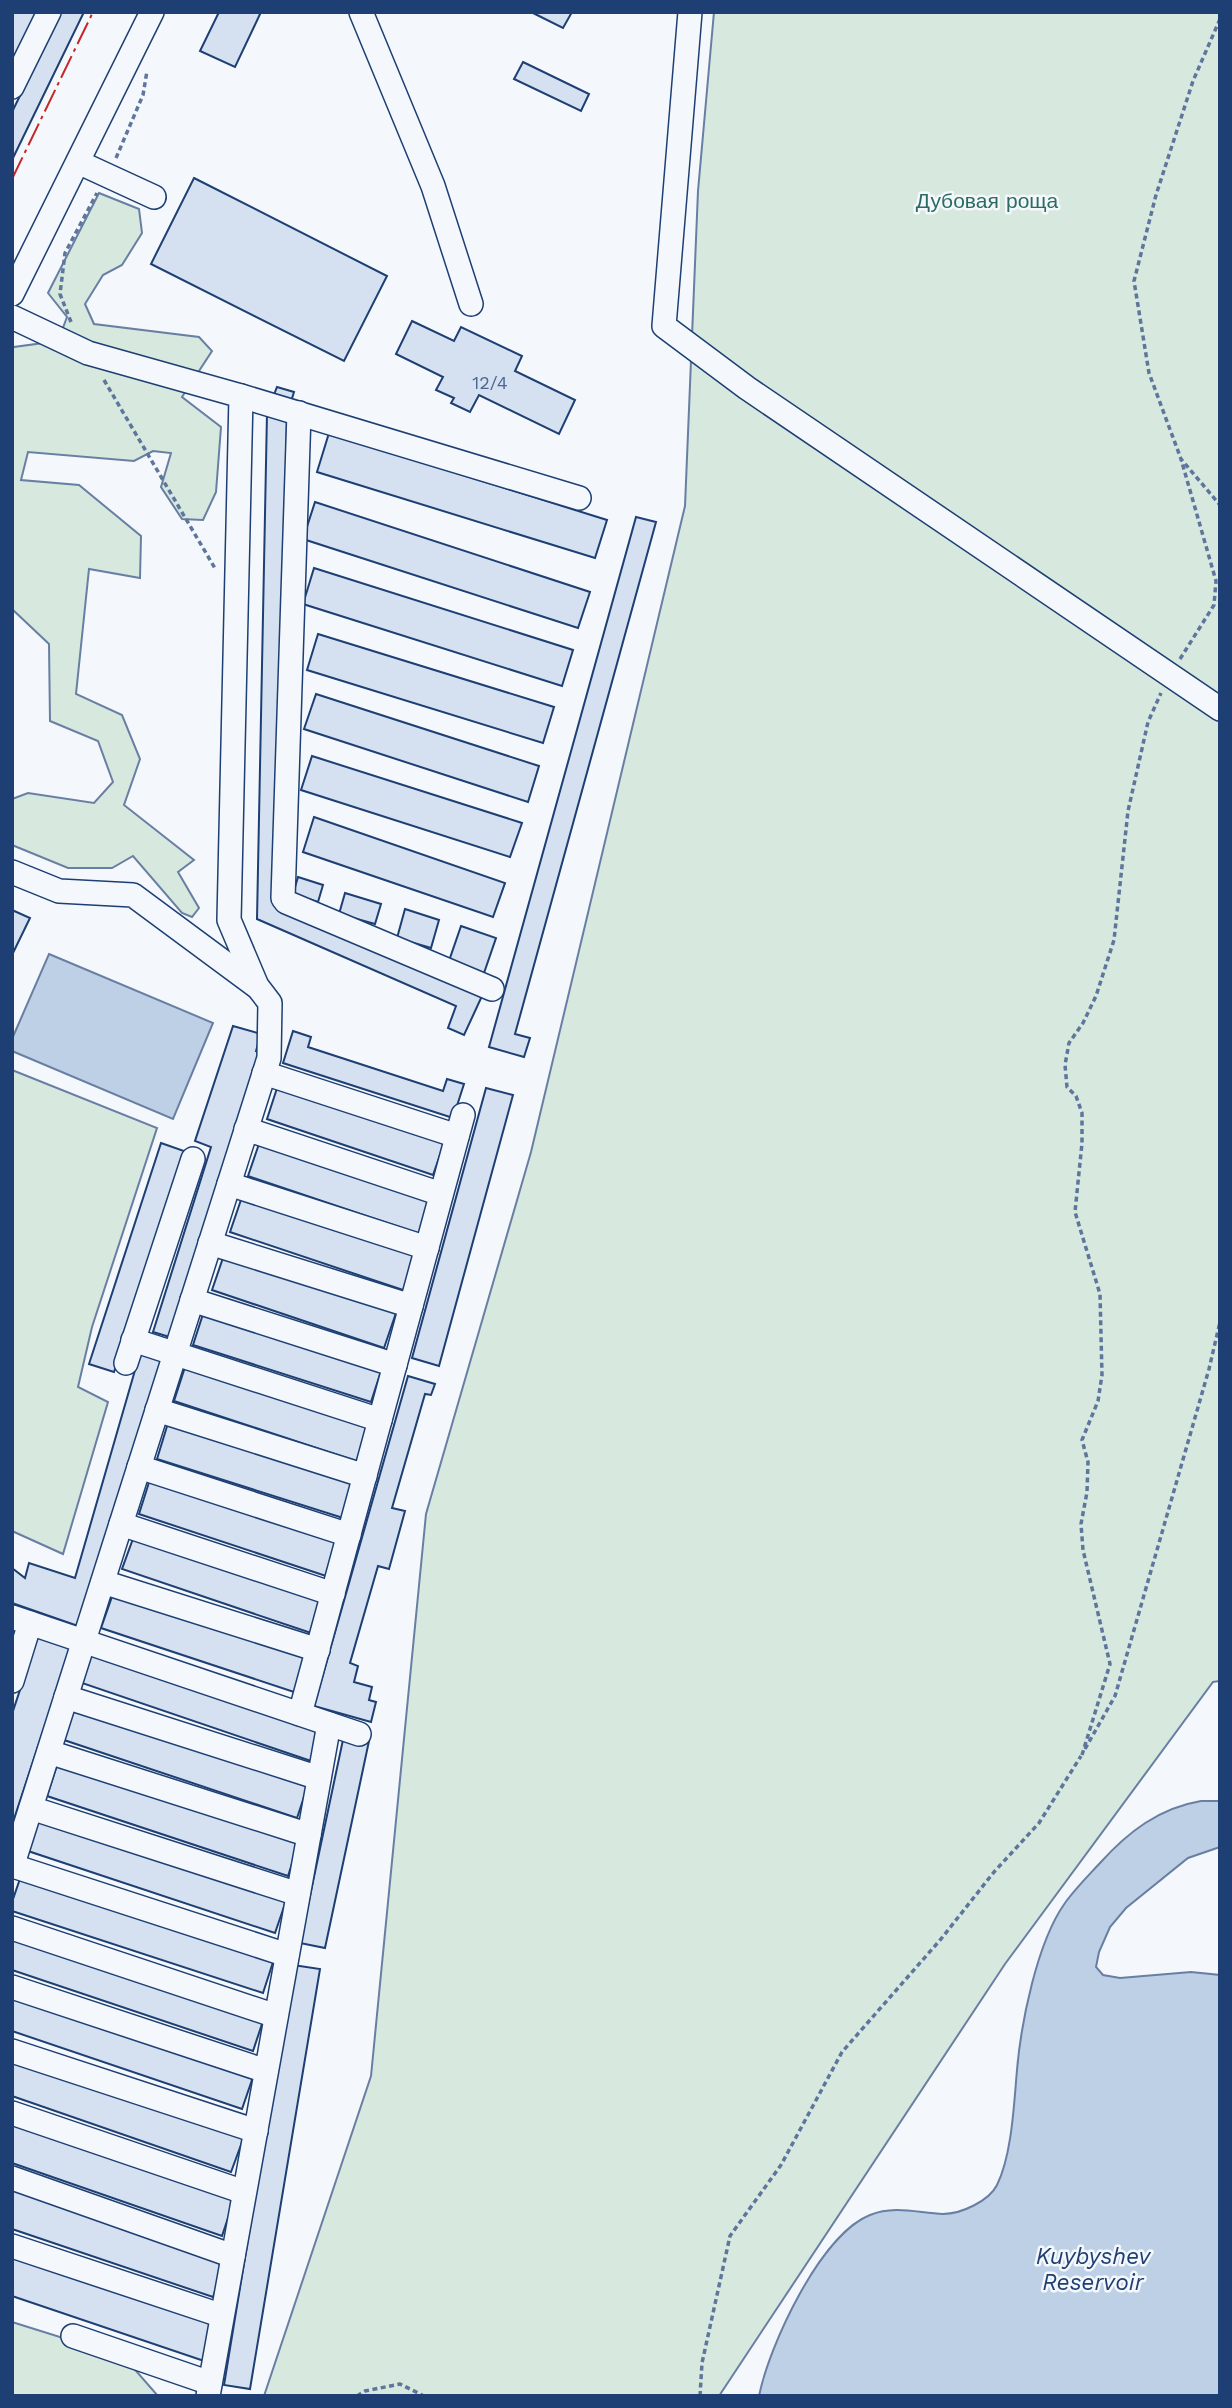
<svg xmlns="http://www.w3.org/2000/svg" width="1232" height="2408" viewBox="0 0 1232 2408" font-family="'Work Sans',sans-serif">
<rect width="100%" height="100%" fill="#f4f7fb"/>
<g fill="#d7e8df" stroke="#687fa3" stroke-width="2">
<path d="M714 12H1220V1681L1213 1682 1005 1964 719 2396H264L371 2076 426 1514 531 1152 685 506 698 191Z"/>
<path d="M99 193 139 209 142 233 122 265 103 275 85 304 94 324 199 337 212 351 182 397 221 427 216 492 203 520 182 519 161 487 171 453 153 451 134 461 28 452 21 480 79 485 141 536 140 578 89 569 76 694 122 715 140 759 124 805 194 860 178 872 199 908 192 917 182 913 133 856 112 868H68L12 845V799L28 793 94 803 113 782 98 741 50 721 49 644 12 609V350L14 347 58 341 67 317 48 293Z"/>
<path d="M12 1070 157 1128 92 1327 78 1387 108 1402 63 1554 12 1531Z"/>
<path d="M12 2322 124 2357 158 2396H12Z"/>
</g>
<g fill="#bed0e5" stroke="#687fa3" stroke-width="2">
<path d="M49 954 213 1023 173 1119 12 1051V1039Z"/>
<path d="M1201 1801H1220V1847L1188 1858 1126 1908 1110 1927 1099 1952 1096 1967 1103 1975 1120 1978 1191 1972 1220 1975V2396H759C769 2346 820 2235 870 2215 895 2205 918 2213 943 2214 961 2214 989 2201 997 2185 1012 2155 1014 2103 1017 2070 1021 2023 1037 1942 1065 1903 1075 1889 1088 1876 1100 1863 1128 1832 1159 1808 1201 1801Z"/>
</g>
<g fill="#d5e0f0" stroke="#1d3f73" stroke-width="2">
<path d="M14 12H37L12 64V15Z"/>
<path d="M61 12H84L12 160V112Z"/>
<path d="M219 12H261L235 67 200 51Z"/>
<path d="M531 12H572L563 28Z"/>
<path d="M523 62 589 94 581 111 514 79Z"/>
<path d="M194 178 387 276 344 361 151 264Z"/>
<path d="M412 321 454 341 461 327 522 356 515 371 575 400 559 434 479 395 470 412 451 403 454 398 436 390 443 377 396 354Z"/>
<path d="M277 387 294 392 287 415 279 908 482 996 464 1035 448 1028 456 1006 257 919 267 413Z"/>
<path d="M329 433 607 520 595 558 317 472Z"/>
<path d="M315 502 590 592 578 628 303 539Z"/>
<path d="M636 517 656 522 515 1034 530 1038 524 1057 489 1047Z"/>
<path d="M314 568 573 650 562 686 303 604Z"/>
<path d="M318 634 554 707 543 743 307 670Z"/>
<path d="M316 694 539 766 528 802 304 729Z"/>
<path d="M312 756 522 823 510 857 301 790Z"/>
<path d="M314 817 505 883 493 917 303 852Z"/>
<path d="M298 877 323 885 318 902 293 894Z"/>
<path d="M345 893 381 904 375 924 339 914Z"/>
<path d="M405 909 439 920 431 948 397 938Z"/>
<path d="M12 910 30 918 12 955Z"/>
<path d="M461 926 496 938 484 973 449 961Z"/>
<path d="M233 1026 261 1034 256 1051 264 1053 173 1338 153 1332 211 1147 195 1141Z"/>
<path d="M293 1031 311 1037 308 1047 443 1091 447 1079 464 1084 453 1118 283 1063Z"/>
<path d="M279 1082 446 1138 433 1175 267 1119Z"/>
<path d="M486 1088 513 1095 439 1366 412 1358Z"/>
<path d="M260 1141 436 1200 423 1235 248 1176Z"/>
<path d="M161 1143 187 1152 114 1372 89 1364Z"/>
<path d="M243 1194 419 1253 406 1291 230 1232Z"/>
<path d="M225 1252 397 1310 384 1348 212 1290Z"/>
<path d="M204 1311 382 1368 371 1402 193 1345Z"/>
<path d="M142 1346 168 1354 78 1626 12 1603V1568L25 1578 29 1563 75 1578Z"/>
<path d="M186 1364 374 1426 362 1463 174 1401Z"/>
<path d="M408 1376 435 1384 431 1395 425 1394 392 1508 405 1511 389 1569 378 1566 350 1663 358 1666 354 1682 372 1687 369 1700 376 1702 371 1722 314 1706Z"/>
<path d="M168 1423 354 1481 343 1518 157 1459Z"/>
<path d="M151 1476 344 1541 332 1578 139 1514Z"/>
<path d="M134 1536 326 1600 314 1634 122 1569Z"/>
<path d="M114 1591 309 1657 297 1693 101 1628Z"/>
<path d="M39 1633 72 1644 12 1825V1714Z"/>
<path d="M92 1647 323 1726 311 1761 79 1682Z"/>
<path d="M76 1704 309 1782 297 1818 64 1740Z"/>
<path d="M344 1735 369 1741 325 1948 300 1943Z"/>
<path d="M59 1759 300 1839 288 1876 47 1796Z"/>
<path d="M40 1816 287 1898 275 1933 28 1851Z"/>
<path d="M22 1873 275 1956 263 1993 12 1911V1902Z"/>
<path d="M12 1934 264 2018 253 2051 12 1970Z"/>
<path d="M293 1965 320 1969 250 2389 224 2385Z"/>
<path d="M12 1992 254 2074 242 2109 12 2031Z"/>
<path d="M12 2054 245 2134 231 2172 12 2096Z"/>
<path d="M12 2119 235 2197 222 2236 12 2163Z"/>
<path d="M12 2187 226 2260 213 2297 12 2229Z"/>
<path d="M12 2255 216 2324 204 2361 12 2296Z"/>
</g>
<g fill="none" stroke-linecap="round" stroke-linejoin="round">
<defs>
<g id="minor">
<path d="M361 12 433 186 471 304"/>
<path d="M690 12 664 326 747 388 1220 709"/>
<path d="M12 87 49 12"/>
<path d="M78 162 154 197"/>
<path d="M12 294 152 12"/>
<path d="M12 317 88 353 241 396 229 920 257 986 270 1003 269 1058 12 1867"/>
<path d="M241 396 579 498"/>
<path d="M299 413 283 898 286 902 492 989"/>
<path d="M12 872 59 891 133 895 256 986"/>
<path d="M264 1073 457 1136"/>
<path d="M246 1129 441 1194"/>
<path d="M229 1184 427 1248"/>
<path d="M210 1243 411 1306"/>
<path d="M192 1300 395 1365"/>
<path d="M133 1340 380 1420"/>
<path d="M126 1363 193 1159"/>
<path d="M157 1410 365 1476"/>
<path d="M139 1467 349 1535"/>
<path d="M121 1524 333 1594"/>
<path d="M103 1582 318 1650"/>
<path d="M12 1617 359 1734"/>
<path d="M12 1681 30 1623"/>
<path d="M66 1697 319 1778"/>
<path d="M300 1714 463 1115"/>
<path d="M49 1752 309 1835"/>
<path d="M31 1808 298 1894"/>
<path d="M13 1866 287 1955"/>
<path d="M12 1928 276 2016"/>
<path d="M12 1987 266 2071"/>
<path d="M12 2051 256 2131"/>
<path d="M12 2113 244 2192"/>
<path d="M12 2178 233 2256"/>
<path d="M12 2246 217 2314"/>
<path d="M73 2336 210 2383"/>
<path d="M208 2396 329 1724"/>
</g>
</defs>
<use href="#minor" stroke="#1d3f73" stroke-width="26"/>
<g stroke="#5e769c" stroke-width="3.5" stroke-dasharray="5 3.5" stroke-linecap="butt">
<path d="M1220 19 1193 81 1156 195 1134 281 1149 373 1181 459 1220 505"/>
<path d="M116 158 143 95 147 71"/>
<path d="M71 322 60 294 65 253 97 193"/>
<path d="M104 380 216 570"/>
<path d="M1180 659 1214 605 1216 581 1181 459"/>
<path d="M1085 1749 1115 1696 1209 1369 1220 1322"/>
<path d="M1082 1755 1110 1664 1083 1550 1081 1524 1087 1492 1088 1462 1082 1440 1098 1401 1102 1375 1100 1294 1075 1212 1082 1143V1113L1076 1096 1067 1087 1065 1065 1069 1043 1083 1023 1096 996 1114 940 1128 811 1148 722 1161 693"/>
<path d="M357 2396 365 2391 400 2384 424 2396"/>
<path d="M700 2396 702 2363 730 2236 781 2165 842 2052 941 1939 994 1872 1039 1823 1081 1756"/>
</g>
<use href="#minor" stroke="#f4f7fb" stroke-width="23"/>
<path stroke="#c62828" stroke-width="2" stroke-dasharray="24 5 3.5 5" stroke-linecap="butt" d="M12 179 93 12"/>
</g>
<g text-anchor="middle" stroke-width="5" stroke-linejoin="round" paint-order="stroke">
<g font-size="18" fill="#4b6792">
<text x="490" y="389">12/4</text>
</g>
<g font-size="21" fill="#2c6c60" stroke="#f4f7fb">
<text x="987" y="208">Дубовая роща</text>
</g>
<g font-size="23" font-style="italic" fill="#1d3f73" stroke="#f4f7fb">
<text x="1093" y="2264">Kuybyshev<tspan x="1093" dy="26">Reservoir</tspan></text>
</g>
</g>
<rect width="1232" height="2408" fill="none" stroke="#1d3f73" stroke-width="28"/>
</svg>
